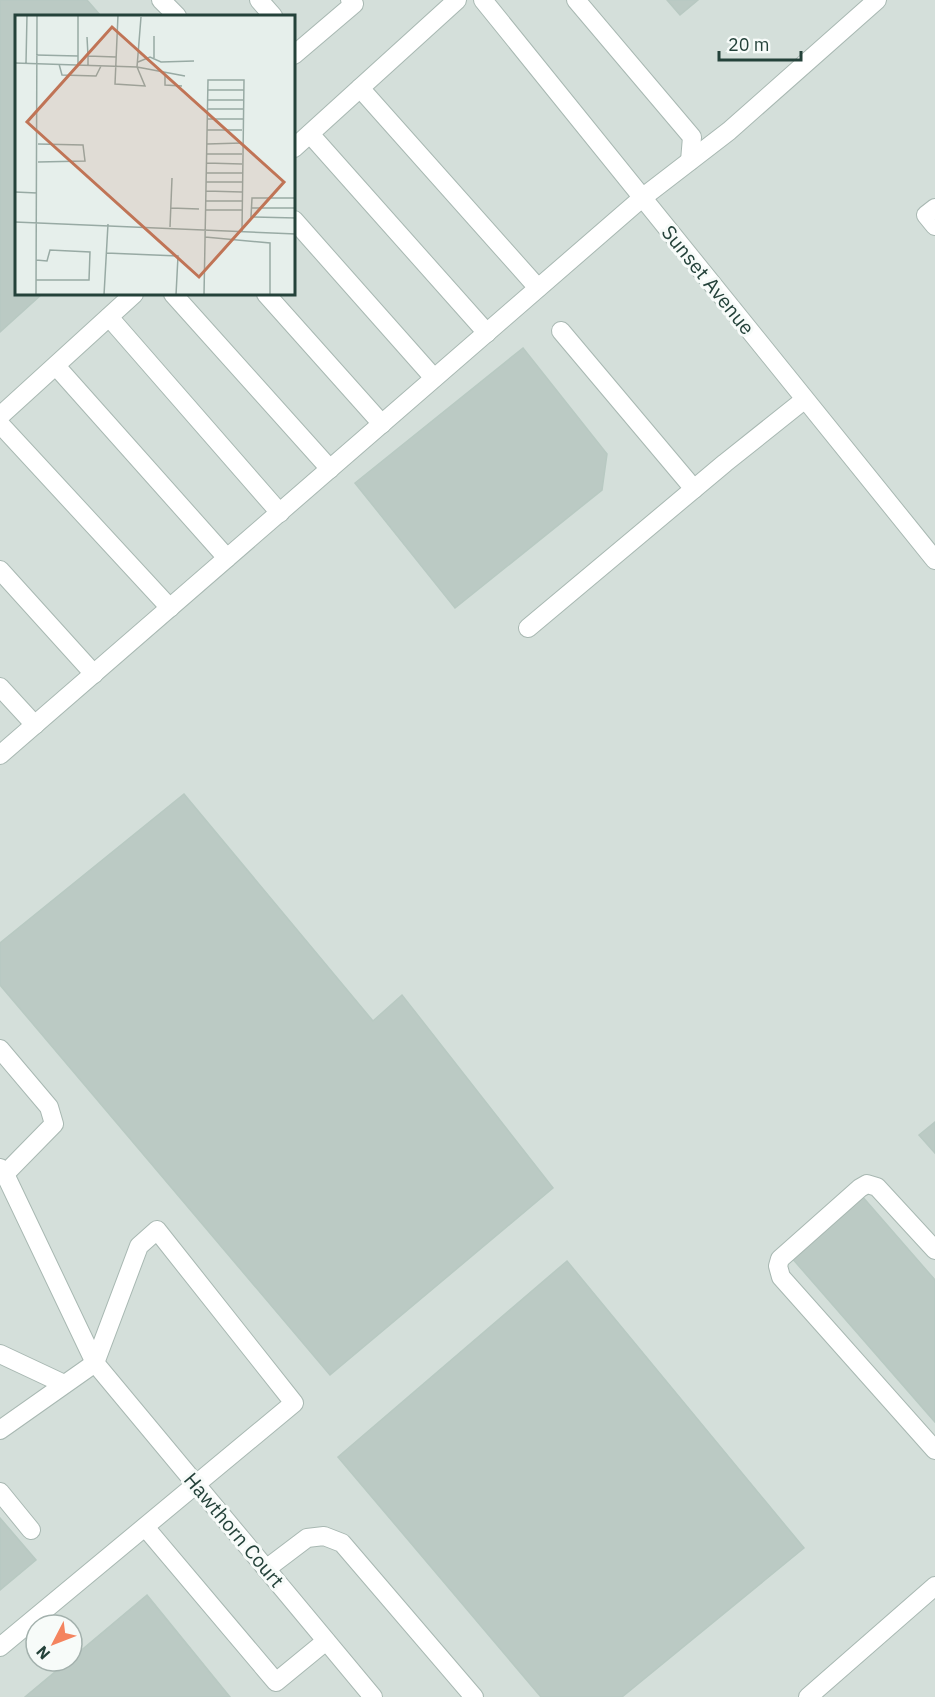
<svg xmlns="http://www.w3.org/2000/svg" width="935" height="1697" viewBox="0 0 935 1697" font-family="'IBM Plex Sans',sans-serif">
<rect width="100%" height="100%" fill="#e6efeb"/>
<path fill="#d4dfda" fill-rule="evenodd" d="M0 0H935V1697H0ZM16 16H294V294H16ZM36 1625H72V1661H36Z"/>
<g fill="#bbcac4" stroke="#b8c9c2" stroke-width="1.5">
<path d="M0 0H87L101 16H16V294H42L0 332Z"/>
<path d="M667 0H698L680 15Z"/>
<path d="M523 348 607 454 602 490 455 608 355 483Z"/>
<path d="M184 794 373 1021 402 995 553 1188 330 1375 0 985V943Z"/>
<path d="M935 1122V1153L919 1135Z"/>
<path d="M861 1195 935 1280V1422L791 1257Z"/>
<path d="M567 1261 804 1548 622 1697H541L338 1457Z"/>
<path d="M0 1518 36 1560 0 1590Z"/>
<path d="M147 1595 230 1697H25L68 1661H72V1658Z"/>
</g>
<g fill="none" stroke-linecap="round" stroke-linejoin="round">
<defs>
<g id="minor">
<path d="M161 0 177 16"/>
<path d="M259 0 273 16"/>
<path d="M483 0 935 560"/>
<path d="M576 0 692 137 690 161"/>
<path d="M294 55 354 4 350 0"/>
<path d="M360 88 538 288"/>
<path d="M310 134 487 333"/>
<path d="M294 148 457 0"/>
<path d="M935 208 926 215 935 226"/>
<path d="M294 220 434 378"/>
<path d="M173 294 330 469"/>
<path d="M266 294 382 424"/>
<path d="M109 317 280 513"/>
<path d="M561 331 694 489"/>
<path d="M56 366 227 558"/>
<path d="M0 416 134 294"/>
<path d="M0 424 170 608"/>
<path d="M0 570 94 674"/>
<path d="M528 628 725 463 804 400"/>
<path d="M0 687 35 725"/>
<path d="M0 755 642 198 729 131 877 0"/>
<path d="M0 1049 49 1107 54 1124 5 1174"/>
<path d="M0 1168 5 1174 95 1363 373 1697"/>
<path d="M935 1250 877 1187 867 1184 860 1188 780 1259 778 1266 781 1277 935 1450"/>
<path d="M0 1354 64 1384"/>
<path d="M0 1430 95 1363 139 1246 157 1230 294 1403 0 1647"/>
<path d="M0 1492 31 1530"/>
<path d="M145 1527 276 1682 326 1641"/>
<path d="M266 1569 307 1538 324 1536 342 1543 474 1697"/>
<path d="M808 1697 935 1586"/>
</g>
</defs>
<use href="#minor" stroke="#a8b8b2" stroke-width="20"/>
<use href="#minor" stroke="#fff" stroke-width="18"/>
</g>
<g text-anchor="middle" stroke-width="6" stroke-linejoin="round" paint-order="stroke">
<g font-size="20" fill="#24423a" stroke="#f7fbf9">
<text transform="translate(708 280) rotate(51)" y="7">Sunset Avenue</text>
<text transform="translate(234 1530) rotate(50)" y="7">Hawthorn Court</text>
</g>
</g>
<g transform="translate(15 15)">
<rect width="280" height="280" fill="#e6efeb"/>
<path fill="none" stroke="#98aaa4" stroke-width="1.5" d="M103 0 100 69 130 71 122 52 126 2M72 22 73 41M21 40 63 41M139 43V21M123 47 135 42 146 47 179 46M0 48 122 52 170 61M11 48 12 0M44 49 47 60 81 61 86 51M63 50V0M73 50V41L101 42M150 60V70L167 71M193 75H229M193 85H229M192 94H228M192 104H228M192 115H227M192 129 227 128M192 139H227M23 147 70 146 68 130 23 129M191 148 227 149M191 158H227M191 167H227M191 176 227 177M0 177 22 178M281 183H237L236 202 281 203M191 186H227M156 193 184 194M236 193H281M191 195H227M0 207 281 219M155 212 157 163M190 222 255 228V280M91 238 163 241 161 280M21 265H74L75 237 35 235 32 246 21 245M21 280 22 0M89 280 93 209M189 280 193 65H229L227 216"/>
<path fill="#c07456" fill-opacity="0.15" stroke="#c07456" stroke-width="3" d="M97 12 269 167 184 262 12 107Z"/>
<rect width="280" height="280" fill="none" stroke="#24423a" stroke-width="3"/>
</g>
<g transform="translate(54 1643) rotate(228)"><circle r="28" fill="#f7fbf9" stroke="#a3b1ad" stroke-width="1.5"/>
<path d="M0-4.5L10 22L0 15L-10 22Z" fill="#f4845f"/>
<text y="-9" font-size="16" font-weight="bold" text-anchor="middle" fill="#24423a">N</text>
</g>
<path d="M719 51v9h82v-9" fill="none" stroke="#24423a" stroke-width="3"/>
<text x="728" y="51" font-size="18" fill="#24423a" stroke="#f7fbf9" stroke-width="4.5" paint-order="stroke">20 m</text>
</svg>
